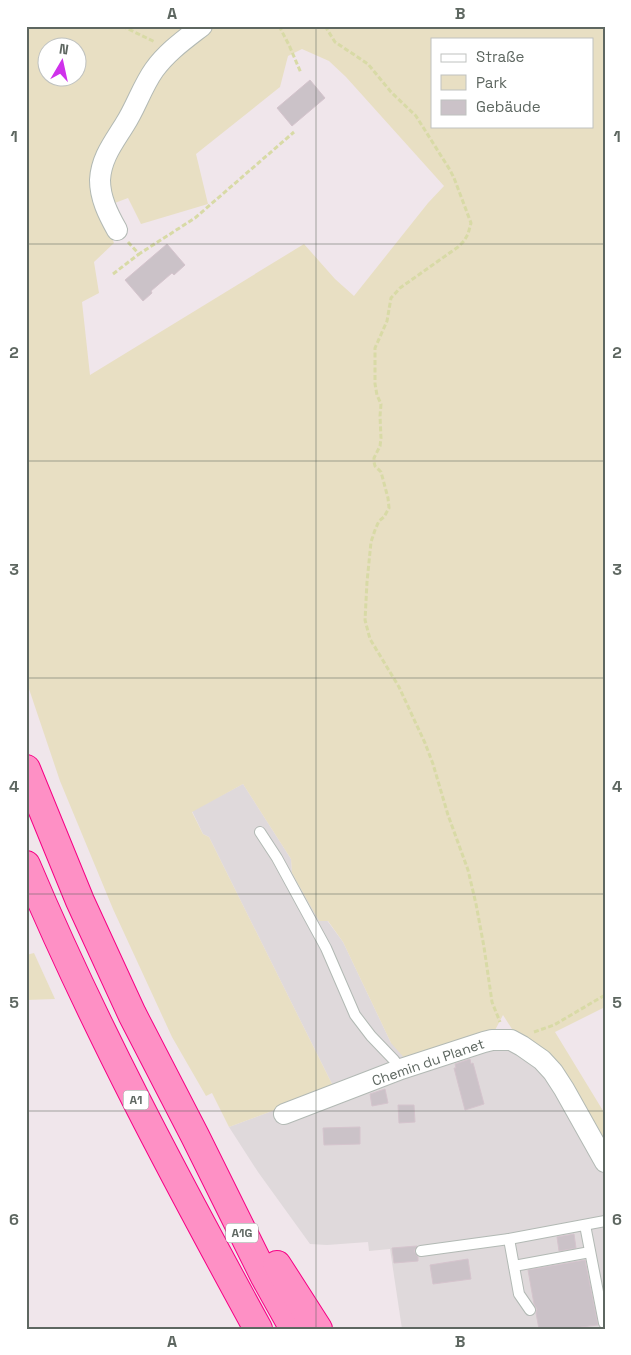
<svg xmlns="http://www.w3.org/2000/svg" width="631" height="1355" viewBox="0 0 631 1355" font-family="'Space Grotesk',sans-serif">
<rect width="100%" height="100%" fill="#f0e6eb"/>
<path fill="#dfd9db" d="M243 784 291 859 292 873 343 942 391 1043 493 1034 512 1029 525 1041 605 1153V1325L600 1326V1329H402L390 1249 369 1251 368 1242 327 1245 310 1244 258 1172 229 1127 334 1088 209 837 203 834 192 811Z"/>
<g fill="#e8dfc3" fill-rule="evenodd">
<path d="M26 26H605V1007L555 1032 605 1114V1153L525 1041 512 1029 503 1015 493 1034 407 1061 391 1043 343 942 328 921H319L292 873 291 859 243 784 192 812 203 834 209 837 334 1088 229 1127 212 1093 206 1096 172 1037 113 909 60 781 26 680ZM432 39H592V126H432ZM48 48H78V78H48ZM302 49 329 61 346 77 444 186 428 203 354 296 335 279 304 244 90 375 82 302 99 293 94 262 114 243 99 209 128 198 141 224 208 204 196 154 280 87 288 56Z"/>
<path d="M34 953 55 999 26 1000V955Z"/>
</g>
<g fill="#cbc2c8" stroke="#d5c4cd">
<path d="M310 80 325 98 292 126 277 108Z"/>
<path d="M167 244 185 265 174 275 172 273 151 291 152 293 143 301 125 280Z"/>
<path d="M470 1059 471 1064 473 1063 484 1104 465 1110 454 1068H456L455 1064Z"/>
<path d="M385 1089 388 1103 372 1106 370 1094Z"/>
<path d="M398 1105H414L415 1122 399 1123Z"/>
<path d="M360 1127V1144L324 1145 323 1128Z"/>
<path d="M574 1234 576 1248 559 1251 557 1237Z"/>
<path d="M417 1246 414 1251 418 1257V1261L394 1263 392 1248Z"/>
<path d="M468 1259 471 1279 433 1284 430 1265Z"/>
<path d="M585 1260 598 1325 563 1329H539L536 1313 537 1309 534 1304 528 1270Z"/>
</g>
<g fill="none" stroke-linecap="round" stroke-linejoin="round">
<defs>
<g id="lane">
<path d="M260 832 277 858 326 948 355 1015 371 1036 394 1060 401 1069"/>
<path d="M585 1225 604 1323"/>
<path d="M509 1239 519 1294 530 1310"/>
<path d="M421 1251 509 1239 605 1221"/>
<path d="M514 1266 590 1252"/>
</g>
<g id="street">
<path d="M117 230C108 214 100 198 100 180 101 158 114 142 125 124 136 107 142 87 154 70 167 52 184 40 202 26"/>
<path d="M284 1114 401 1069 484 1042 492 1040H511L522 1046 542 1060 553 1072 564 1089 605 1162"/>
</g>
<g id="highway">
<path d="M26 769 80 901 132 1014 195 1136 265 1277 294 1329"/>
<path d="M26 865C93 1024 175 1177 258 1329"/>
<path d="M277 1265 318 1329"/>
</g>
</defs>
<use href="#lane" stroke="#b2b9b4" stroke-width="12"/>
<use href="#street" stroke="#b2b9b4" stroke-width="22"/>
<use href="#highway" stroke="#f70085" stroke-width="30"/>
<g stroke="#d8daa6" stroke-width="3" stroke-dasharray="5 2.5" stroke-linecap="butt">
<path d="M122 26 155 42"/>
<path d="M279 26 289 45 301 73"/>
<path d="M325 26 335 42 368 64 391 92 416 116 450 170 454 178 471 223 468 234 464 241 458 247 400 288 391 298 387 321 375 348V384L377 395 381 404 380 416 381 438 380 446 374 458V462L375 466 381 472 388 498 389 508 384 517 379 521 375 530 371 542 367 582 365 620 370 639 399 687 425 743 433 764 448 815 468 870 476 904 484 947 492 1002 500 1022"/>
<path d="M128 242 139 254 195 218 294 132"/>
<path d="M113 274 139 254"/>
<path d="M534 1032 554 1025 605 995"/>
</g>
<use href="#lane" stroke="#fff" stroke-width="10"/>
<use href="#street" stroke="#fff" stroke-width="20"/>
<use href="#highway" stroke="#fe90c5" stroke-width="28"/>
</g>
<path fill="none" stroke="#5e6761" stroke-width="1" stroke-opacity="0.55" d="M316 26V1329M26 244H605M26 461H605M26 678H605M26 894H605M26 1111H605"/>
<g text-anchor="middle" stroke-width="4.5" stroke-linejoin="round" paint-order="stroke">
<g fill="#fff" stroke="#8e9590" stroke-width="1">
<rect x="123.5" y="1090.5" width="25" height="19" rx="4"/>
<rect x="226" y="1223.5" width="32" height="19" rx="4"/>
</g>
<g font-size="12" font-weight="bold" fill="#5e6761">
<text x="136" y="1104">A1</text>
<text x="242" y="1237">A1G</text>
</g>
<g font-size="14" fill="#5e6761" stroke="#fff">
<text transform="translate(428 1062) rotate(-19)" y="5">Chemin du Planet</text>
</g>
</g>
<rect width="631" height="1355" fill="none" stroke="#ffffff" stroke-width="55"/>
<rect x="431" y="38" width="162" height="90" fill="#ffffff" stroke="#bfc2c0"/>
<rect x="441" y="54" width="25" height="8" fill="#ffffff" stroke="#bfc2c0"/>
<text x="476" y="62" font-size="15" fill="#5e6761">Straße</text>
<rect x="441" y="75" width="25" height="15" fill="#e8dfc3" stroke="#bfc2c0"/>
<text x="476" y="88" font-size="15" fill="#5e6761">Park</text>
<rect x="441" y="100" width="25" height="15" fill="#cbc2c8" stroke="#bfc2c0"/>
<text x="476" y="112" font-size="15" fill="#5e6761">Gebäude</text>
<g transform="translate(62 62) rotate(9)"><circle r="24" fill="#ffffff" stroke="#bfc2c0"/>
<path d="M0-4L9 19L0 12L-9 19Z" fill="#cf31eb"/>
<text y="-8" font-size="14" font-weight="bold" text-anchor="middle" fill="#5e6761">N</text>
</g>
<rect x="28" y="28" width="576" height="1300" fill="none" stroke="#5e6761" stroke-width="2"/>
<g font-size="16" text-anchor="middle" font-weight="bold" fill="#5e6761">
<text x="172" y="19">A</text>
<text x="460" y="19">B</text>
<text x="14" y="142">1</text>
<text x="617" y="142">1</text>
<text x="14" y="358">2</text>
<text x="617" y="358">2</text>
<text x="14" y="575">3</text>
<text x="617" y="575">3</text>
<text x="14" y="792">4</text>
<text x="617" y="792">4</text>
<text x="14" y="1008">5</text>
<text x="617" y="1008">5</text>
<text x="14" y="1225">6</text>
<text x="617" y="1225">6</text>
<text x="172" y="1347">A</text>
<text x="460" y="1347">B</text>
</g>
</svg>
